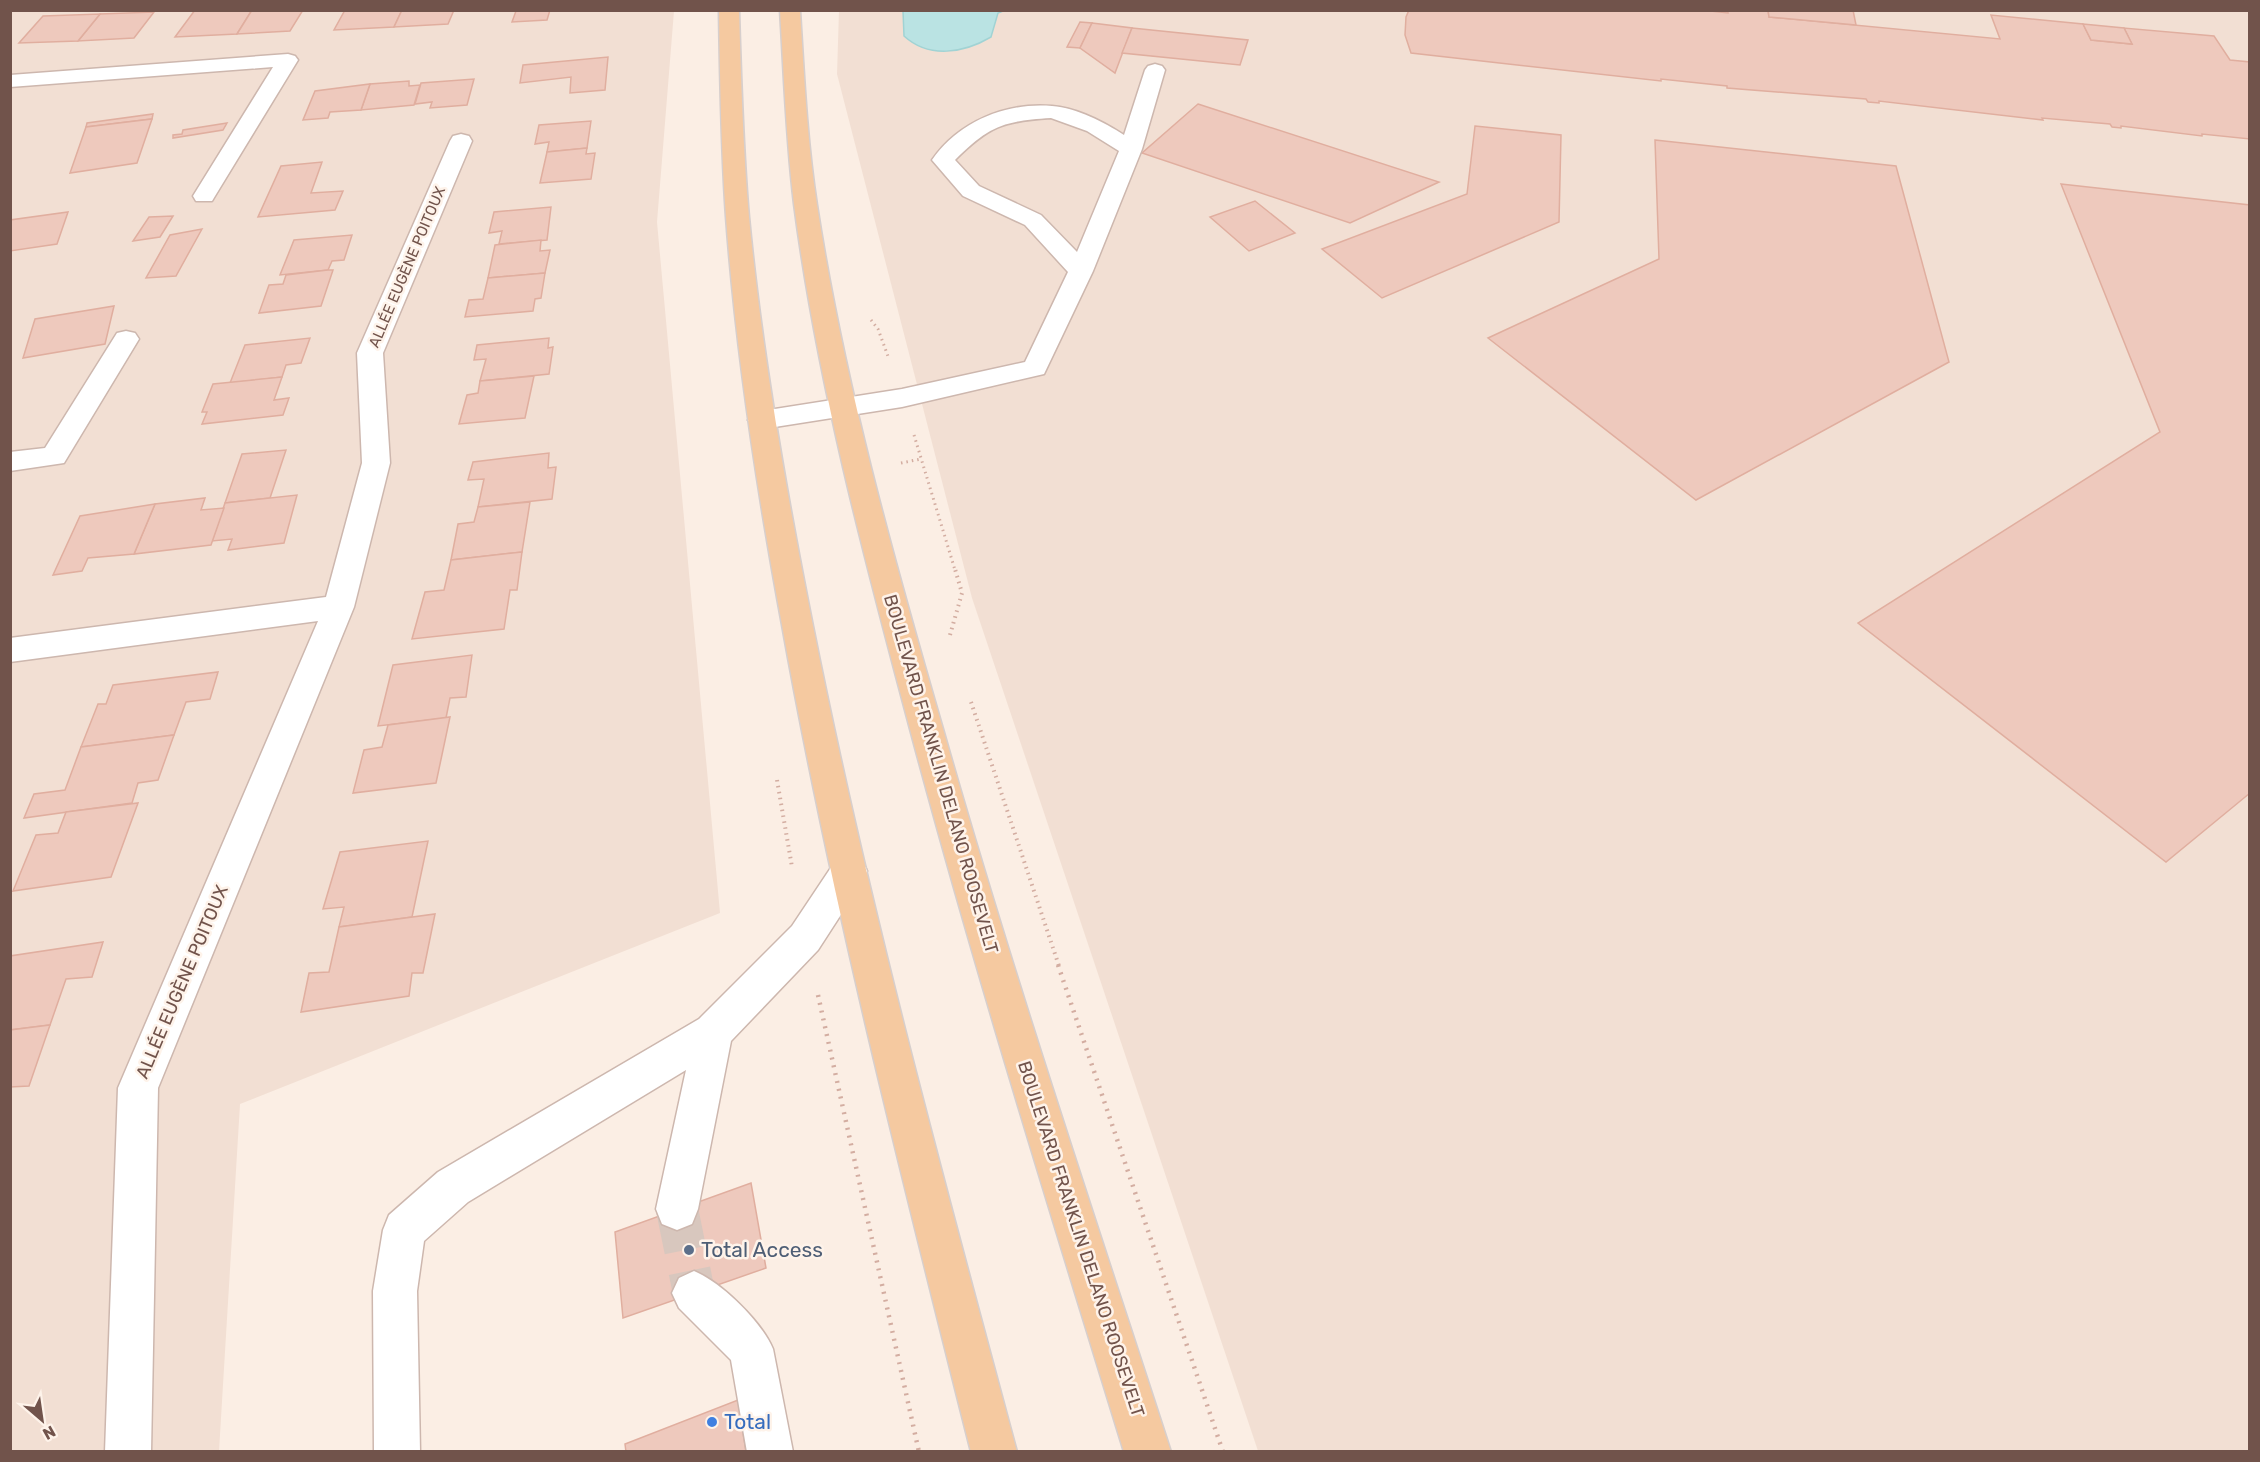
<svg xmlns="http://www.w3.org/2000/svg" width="2260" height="1462" viewBox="0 0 2260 1462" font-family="Rubik,sans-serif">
<rect width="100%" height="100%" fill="#fbeee4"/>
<g fill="#f2dfd3">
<path d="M839 10 2249 11V1451H1258L972 598 837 74Z"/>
<path d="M10 11H674L657 222 720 913 240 1104 219 1451H11Z"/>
</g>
<path fill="#bae3e3" stroke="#a1d3d4" stroke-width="1.5" d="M903 11V10L1003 11 998 13 991 37C964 53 929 59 904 36Z"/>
<g fill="#eec9bd" stroke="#e0ae9f" stroke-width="1.5">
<path d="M195 10H252L237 34 175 37Z"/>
<path d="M252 10H303L290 31 237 34Z"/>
<path d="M345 10H402L394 27 334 30Z"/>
<path d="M402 10H454L448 24 394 27Z"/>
<path d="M497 10H550L547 20 512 22 516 11Z"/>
<path d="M1409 10H1701L1728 13V10H1768L1769 17 2000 39 1991 15 2083 24 2091 40 2132 44 2124 28 2214 36 2230 60 2250 62V139L2202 134V136L2121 126V128L2112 127 2110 124 2042 118 2043 120 1879 101V103L1868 102 1866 99 1727 88V86L1661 79V81L1411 53 1405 35 1406 17Z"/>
<path d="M1768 10H1853L1856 25 1769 17Z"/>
<path d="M154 12 134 38 78 41 100 14Z"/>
<path d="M100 14 78 41 19 43 43 16Z"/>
<path d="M1080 22 1092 23 1080 48 1067 47Z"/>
<path d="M1092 23 1132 28 1115 73 1080 48Z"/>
<path d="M2083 24 2124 28 2132 44 2091 40Z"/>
<path d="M1132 28 1248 40 1240 65 1122 53Z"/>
<path d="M608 57 605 90 570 93 571 77 520 83 523 65Z"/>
<path d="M474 79 467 105 430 108 432 102 415 104 421 83Z"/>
<path d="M409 81V86L420 85 414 105 361 110 370 84Z"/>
<path d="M370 84 361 110 330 112 328 118 303 120 315 91Z"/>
<path d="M1198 104 1439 182 1350 223 1142 153Z"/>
<path d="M153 114 152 119 86 127 87 123Z"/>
<path d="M152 119 137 163 70 173 86 127Z"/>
<path d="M591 121 587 148 547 152 549 142 535 144 539 125Z"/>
<path d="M227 123 223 130 173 138V135L182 134 183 130Z"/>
<path d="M1475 126 1561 135 1559 222 1382 298 1322 249 1467 194Z"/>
<path d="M1655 140 1896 166 1949 362 1696 500 1488 338 1659 259Z"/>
<path d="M587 148 586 154 595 153 591 179 540 183 547 152Z"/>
<path d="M322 162 311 193 343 191 335 210 258 217 281 166Z"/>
<path d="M2061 184 2250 205V793L2166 862 1858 623 2160 432Z"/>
<path d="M1255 201 1295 233 1249 251 1210 217Z"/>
<path d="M551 207 547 240 499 244 502 231 489 233 494 212Z"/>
<path d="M68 212 57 244 10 251V220Z"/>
<path d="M173 216 160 237 133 241 149 217Z"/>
<path d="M202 229 176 276 146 278 170 235Z"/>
<path d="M352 235 344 260 332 261 328 270 280 275 294 240Z"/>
<path d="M541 240 540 251 550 250 545 273 488 278 495 245Z"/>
<path d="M328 270H333L321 306 259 313 269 285 283 284 286 275Z"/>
<path d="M545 273 541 298 535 299 533 311 465 317 469 300 483 299 488 278Z"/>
<path d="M114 306 105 344 23 358 35 319Z"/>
<path d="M310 338 301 363 286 365 282 377 230 383 245 345Z"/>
<path d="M549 338 548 348 553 347 549 374 480 381 486 359 474 360 477 345Z"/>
<path d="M534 376 525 418 459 424 467 395 478 393 480 381Z"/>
<path d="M282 377 274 400 289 398 283 415 202 424 207 412H202L213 384Z"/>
<path d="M286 450 270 498 225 503 242 454Z"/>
<path d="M549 453 548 468 556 467 552 499 478 507 484 479 468 480 473 462Z"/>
<path d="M297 495 284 543 228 550 232 539 212 541 225 503Z"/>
<path d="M205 498 201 510 224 508 211 545 134 554 155 504Z"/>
<path d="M530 502 522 552 451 560 458 524 474 522 478 507Z"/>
<path d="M155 504 134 554 88 558 82 571 53 575 80 516Z"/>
<path d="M522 552 517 590H510L504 629 412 639 425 592 444 590 451 560Z"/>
<path d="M472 655 466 697 450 698 446 718 378 726 393 665Z"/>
<path d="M218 672 210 699 186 702 174 735 81 747 98 704H106L113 685Z"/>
<path d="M450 717 436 783 353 793 364 750 382 747 388 725Z"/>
<path d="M174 735 158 780 138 783 132 803 24 818 34 794 65 790 81 747Z"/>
<path d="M138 803 111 877 13 891 36 835 58 833 66 812Z"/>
<path d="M428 841 412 917 339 927 344 907 323 909 340 852Z"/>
<path d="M435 914 423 973H412L409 996 301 1012 309 973 329 972 339 927Z"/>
<path d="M103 942 92 977 66 979 50 1025 10 1030V956Z"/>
<path d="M50 1025 29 1086 10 1087V1030Z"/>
<path d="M751 1183 766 1268 623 1318 615 1232Z"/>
<path d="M738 1400 746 1452H626L625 1444Z"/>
</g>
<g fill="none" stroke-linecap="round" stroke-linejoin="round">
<path stroke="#d8c7be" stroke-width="42" stroke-dasharray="42 21" stroke-linecap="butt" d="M677 1209 694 1293"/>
<defs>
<g id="minor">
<path d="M288 54 295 56 298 60 215 196 212 201H196L193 196 273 67 10 87V75Z"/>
<path d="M1155 64 1162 66 1165 70 1142 149 1093 271 1044 374 902 407 762 429 752 426 748 420 752 414 762 411 902 389 1025 362 1068 272 1025 225 963 196 932 160C958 122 1006 102 1052 106 1077 108 1104 122 1124 135L1145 70 1148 66ZM1051 118 1087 131 1119 151 1077 252 1041 215 979 186 955 160C989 126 1003 121 1051 118Z"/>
<path d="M461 134 469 136 472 141 383 353 390 463 354 607 158 1088 151 1452H105L118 1088 318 621 10 662V638L326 597 362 463 357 353 450 141 453 136Z"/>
<path d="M126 331 135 333 139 339 64 463 10 471V452L45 448 117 333Z"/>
<path d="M849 855 862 860 867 871 862 882 818 950 731 1041 698 1209 692 1224 677 1230 662 1224 656 1209 686 1070 468 1202 424 1241 417 1291 420 1452H374L373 1291 383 1230 389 1215 438 1172 699 1019 792 926 836 860Z"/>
<path d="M694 1271C721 1282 762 1322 773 1349L793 1452H747L731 1360 679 1308 672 1293 679 1278Z"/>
</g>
<g id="major">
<path d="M719 10H739C741 79 743 149 749 217 762 354 786 491 813 626 868 904 943 1178 1017 1452H971C902 1178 832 904 782 625 757 490 736 354 726 217 721 148 720 79 719 10Z"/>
<path d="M780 10H800C804 75 807 140 817 205 844 382 893 557 943 729 1012 972 1093 1212 1171 1452H1124C1050 1211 975 972 910 729 864 557 817 381 794 204 786 140 784 75 780 10Z"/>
</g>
</defs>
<use href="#minor" stroke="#cdb7ae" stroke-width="3"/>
<use href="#major" stroke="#d7cfcd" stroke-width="3"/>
<g stroke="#d3ada1" stroke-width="3" stroke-dasharray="1.5 4" stroke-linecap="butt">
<path d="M871 320 878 329 889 359"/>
<path d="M914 435 955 570"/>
<path d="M901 463 921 459"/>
</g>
<g stroke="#d3ada1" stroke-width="4" stroke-dasharray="1.5 4.5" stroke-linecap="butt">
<path d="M950 635 962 593 955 569"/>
<path d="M971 702 1059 966"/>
<path d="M777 780 792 867"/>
</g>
<g stroke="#d3ada1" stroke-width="4.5" stroke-dasharray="2 6" stroke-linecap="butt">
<path d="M1058 965 1223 1452"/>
<path d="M818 995 919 1452"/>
</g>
<use href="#minor" fill="#fff" fill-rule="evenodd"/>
<use href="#major" fill="#f5c9a0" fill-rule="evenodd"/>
</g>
<circle fill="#5c6f8a" stroke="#fef3ea" stroke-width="2" cx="689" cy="1250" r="6"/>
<circle fill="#3f7fe0" stroke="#fef3ea" stroke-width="2" cx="712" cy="1422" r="6"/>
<g text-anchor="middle" stroke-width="5" stroke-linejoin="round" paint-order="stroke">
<g font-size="15" fill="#71534b" stroke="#fef3ea">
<text transform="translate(407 267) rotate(-67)" y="5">ALLÉE EUGÈNE POITOUX</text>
</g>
<g font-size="18" fill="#71534b" stroke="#fef3ea">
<text transform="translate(941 774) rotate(74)" y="6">BOULEVARD FRANKLIN DELANO ROOSEVELT</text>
<text transform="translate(182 982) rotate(-67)" y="6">ALLÉE EUGÈNE POITOUX</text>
<text transform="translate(1081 1239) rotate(72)" y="6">BOULEVARD FRANKLIN DELANO ROOSEVELT</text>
</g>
<g font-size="21" fill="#4e5e75" stroke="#fef3ea" text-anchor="start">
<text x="701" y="1257">Total Access</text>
</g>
<g font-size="21" fill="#366cbe" stroke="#fef3ea" text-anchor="start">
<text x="724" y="1429">Total</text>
</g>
</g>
<rect width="2260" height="1462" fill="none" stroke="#71534b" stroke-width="24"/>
<g transform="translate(42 1420) rotate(151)" stroke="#fef3ea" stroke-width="4.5" paint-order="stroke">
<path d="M0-4.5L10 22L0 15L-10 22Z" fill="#71534b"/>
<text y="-9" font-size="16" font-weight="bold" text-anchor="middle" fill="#71534b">N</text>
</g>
</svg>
